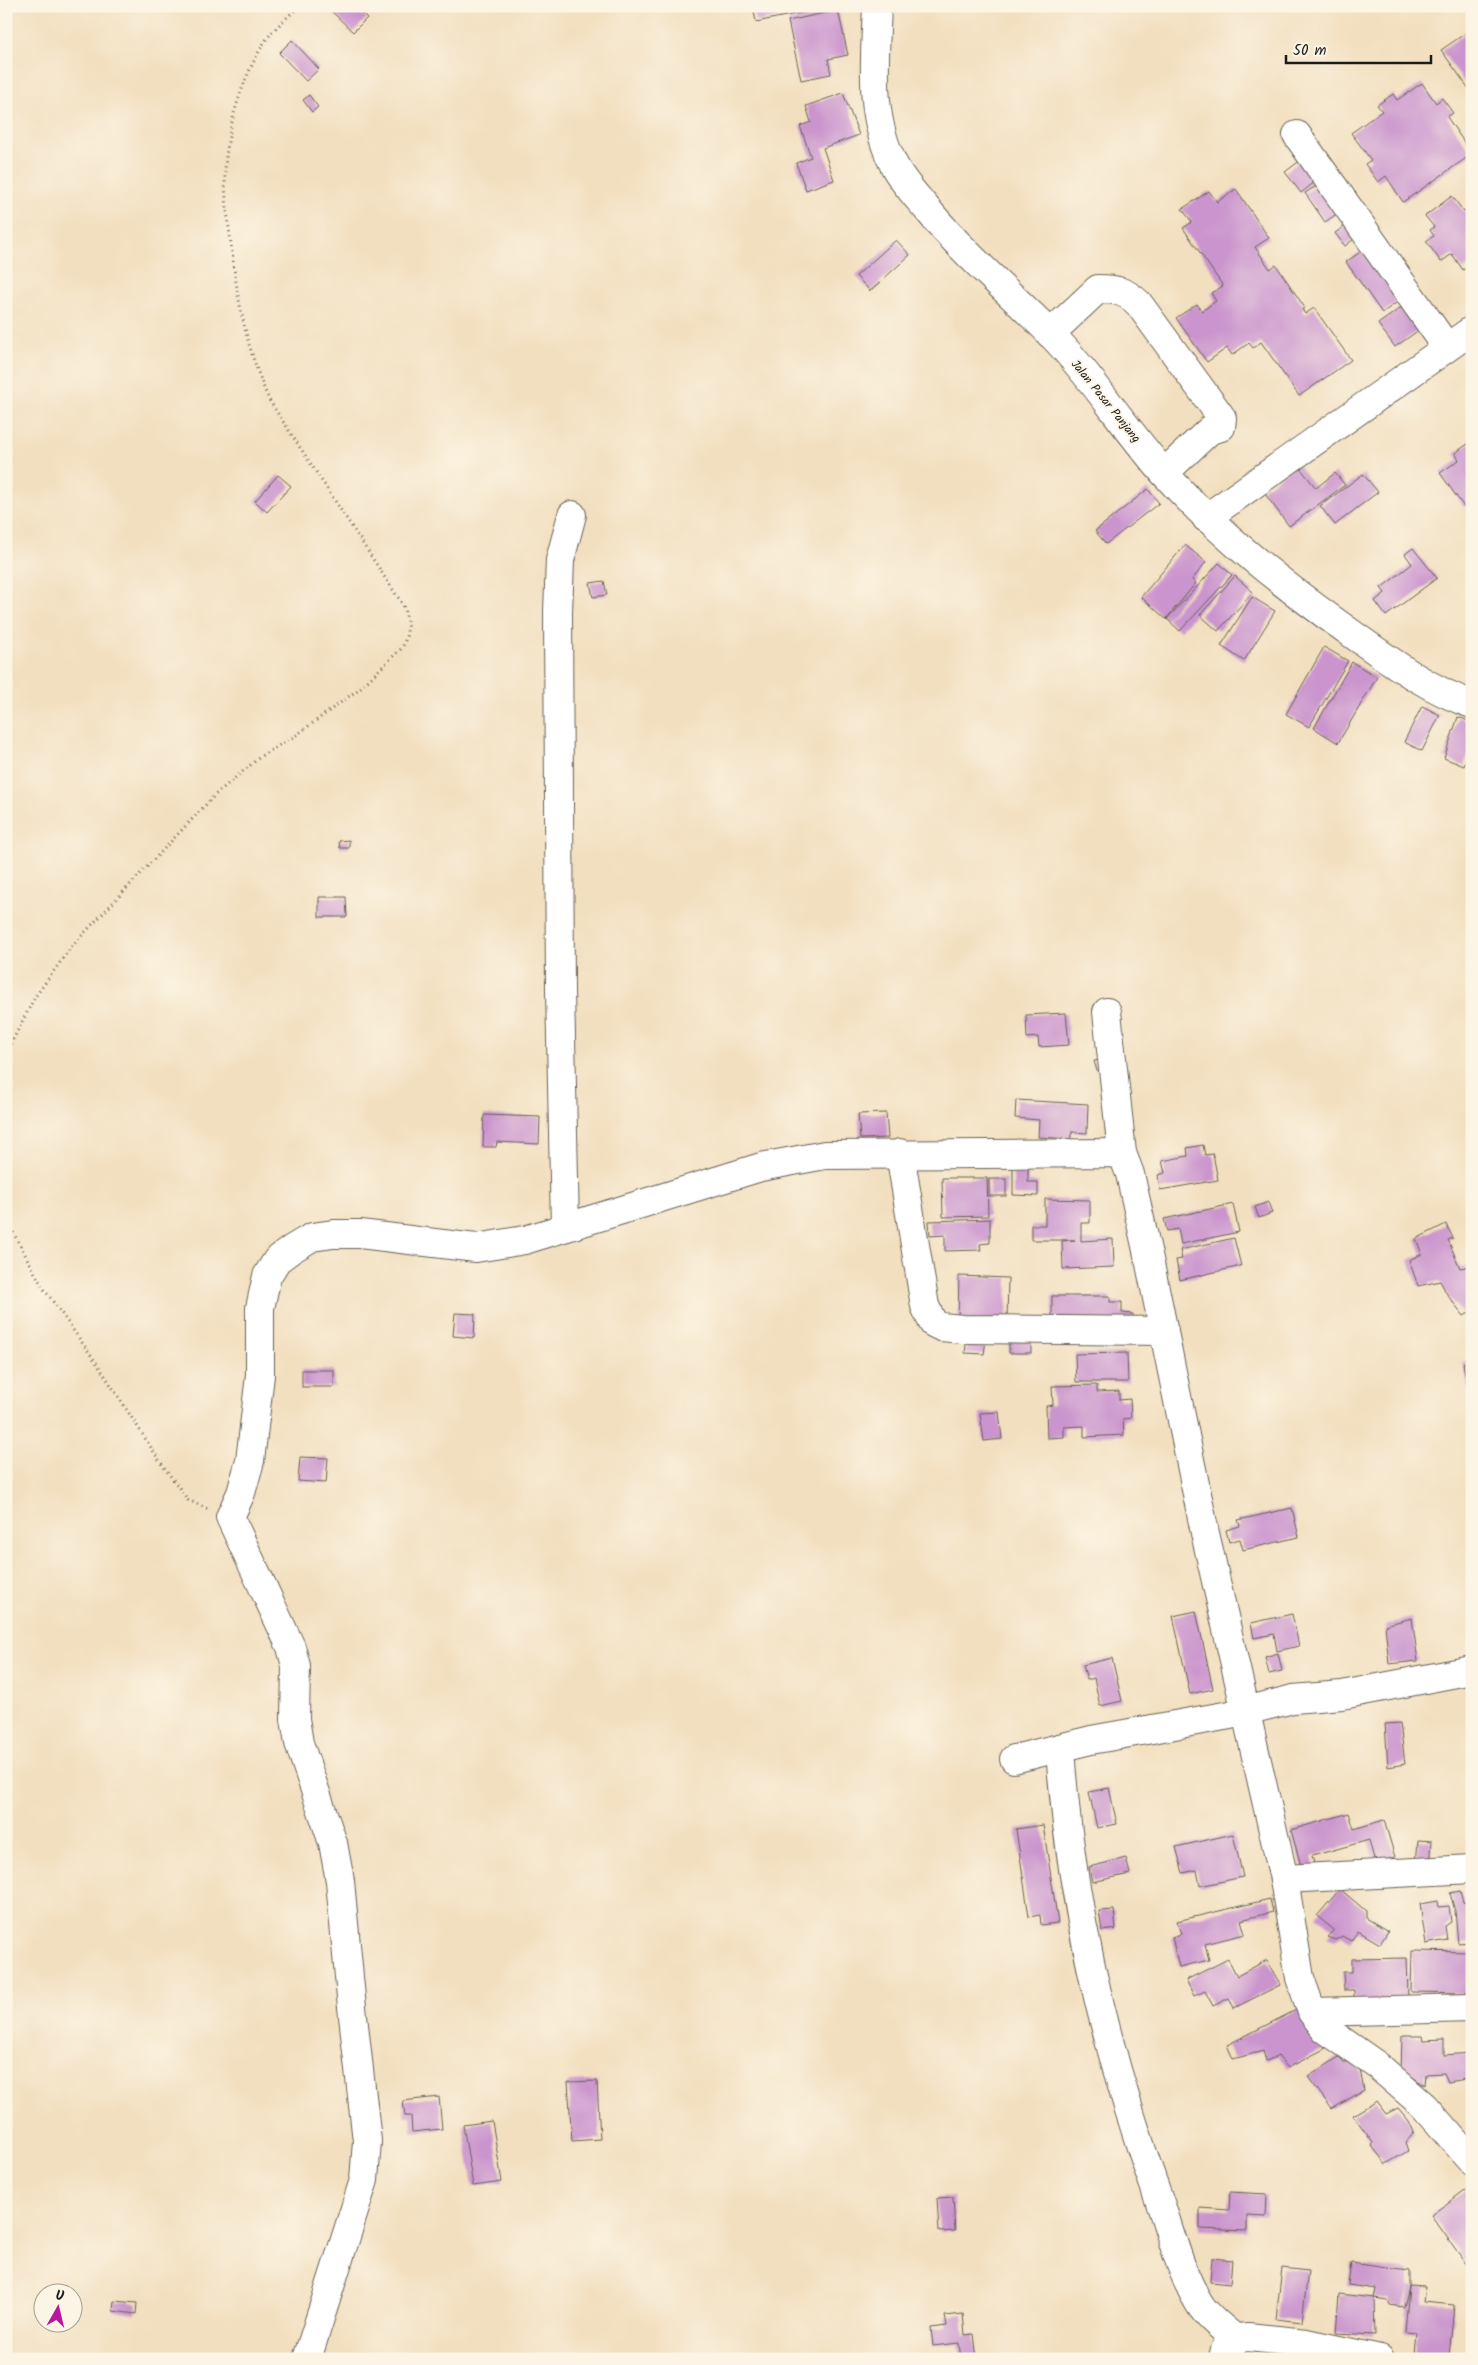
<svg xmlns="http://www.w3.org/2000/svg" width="1478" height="2365" viewBox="0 0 1478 2365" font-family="Kalam,sans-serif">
<rect width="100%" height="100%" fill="#fcf5e5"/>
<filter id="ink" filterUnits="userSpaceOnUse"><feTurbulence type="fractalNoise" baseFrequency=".02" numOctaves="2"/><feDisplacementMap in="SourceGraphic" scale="10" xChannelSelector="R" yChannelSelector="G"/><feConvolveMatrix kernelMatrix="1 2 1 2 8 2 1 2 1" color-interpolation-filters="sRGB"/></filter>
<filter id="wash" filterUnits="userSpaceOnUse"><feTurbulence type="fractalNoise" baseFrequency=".0096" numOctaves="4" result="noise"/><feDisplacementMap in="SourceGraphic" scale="20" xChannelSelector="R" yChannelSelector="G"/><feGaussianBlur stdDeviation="1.12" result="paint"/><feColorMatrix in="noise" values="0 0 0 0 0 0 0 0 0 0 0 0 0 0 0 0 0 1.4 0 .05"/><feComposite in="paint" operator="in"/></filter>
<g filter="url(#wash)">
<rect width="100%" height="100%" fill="#f2dfbf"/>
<g id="blocks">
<g fill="#ca95ce">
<path d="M326 6H355L367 18 353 32Z"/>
<path d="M753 6H804L806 12 756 22Z"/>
<path d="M838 10 848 55 828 59 831 74 801 80 788 21Z"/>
<path d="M1472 29V93L1441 50Z"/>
<path d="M292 40 319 69 306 81 279 53Z"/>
<path d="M1422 83 1436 103 1442 98 1453 113 1447 117 1472 154 1403 202 1386 176 1378 182 1365 164 1371 160 1351 133 1382 111 1377 105 1393 94 1397 100Z"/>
<path d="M843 93 859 135 823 148 834 180 806 190 796 163 811 157 800 126 811 122 806 106Z"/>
<path d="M309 95 318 107 312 112 303 100Z"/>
<path d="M1301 160 1316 181 1301 193 1285 172Z"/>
<path d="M1318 185 1338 213 1325 222 1305 193Z"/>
<path d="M1236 189 1269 238 1255 247 1270 269 1276 265 1305 308 1302 309 1305 314 1314 308 1351 360 1299 396 1261 342 1253 348 1249 343 1232 355 1227 348 1207 362 1176 318 1197 304 1202 311 1216 301 1211 293 1223 286 1183 228 1192 222 1182 209 1209 191 1217 202Z"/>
<path d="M1452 196 1464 212 1472 207V264L1463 270 1452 254 1441 262 1426 241 1434 236 1430 230 1434 227 1425 216Z"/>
<path d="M1348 224 1358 236 1345 246 1335 233Z"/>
<path d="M896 240 910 255 870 291 856 276Z"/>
<path d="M1363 250 1399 301 1382 313 1346 262Z"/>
<path d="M1402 307 1419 330 1395 347 1378 324Z"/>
<path d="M1472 441V504L1464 507 1440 473 1459 460 1455 453Z"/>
<path d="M1297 464 1316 488 1335 473 1345 485 1289 526 1262 490Z"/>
<path d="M1363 474 1378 492 1335 525 1320 506Z"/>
<path d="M278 475 291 486 267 512 255 501Z"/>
<path d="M1148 489 1159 503 1106 544 1095 531Z"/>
<path d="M1185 545 1206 562 1192 580 1196 583 1166 619 1141 597Z"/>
<path d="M1413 548 1437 578 1386 616 1375 601 1385 593 1381 588 1412 564 1405 554Z"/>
<path d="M1219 563 1232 575 1180 631 1167 619Z"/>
<path d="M1235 576 1253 592 1218 631 1200 615Z"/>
<path d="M604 581 607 595 593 597 590 583Z"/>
<path d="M1252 597 1275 611 1244 661 1221 646Z"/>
<path d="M1324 647 1348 661 1309 727 1286 714Z"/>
<path d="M1352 662 1377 677 1338 743 1314 728Z"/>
<path d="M1422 706 1440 715 1422 751 1404 742Z"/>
<path d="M1458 717 1472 722V744L1464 766 1444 758Z"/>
<path d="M349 840V848H340L339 841Z"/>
<path d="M319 897H346L347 917H319Z"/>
<path d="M1066 1013 1069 1045 1039 1047 1038 1037 1027 1038 1026 1015Z"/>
<path d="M1106 1059 1108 1069 1097 1071 1094 1061Z"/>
<path d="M1016 1100 1088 1104 1087 1133 1072 1132 1071 1139 1038 1137 1039 1120 1015 1118Z"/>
<path d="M886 1113 888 1138 860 1139 858 1114Z"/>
<path d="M484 1115 540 1117 539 1144 497 1142 496 1147H483Z"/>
<path d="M1203 1145 1205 1155 1213 1154 1218 1180 1160 1190 1158 1175 1165 1173 1162 1161 1188 1156 1187 1148Z"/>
<path d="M1013 1166H1028V1182H1038V1196L1013 1195Z"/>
<path d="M942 1178H987L988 1216 943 1217Z"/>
<rect x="989" y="1179" width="17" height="17"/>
<path d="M1045 1199 1090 1200V1223H1081V1241L1113 1239 1114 1267 1063 1269 1062 1241 1075 1240H1031V1225H1045Z"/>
<path d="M1268 1202 1272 1213 1259 1218 1255 1207Z"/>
<path d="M1233 1204 1239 1232 1181 1244 1178 1229 1167 1231 1164 1219Z"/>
<path d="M990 1219V1243L980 1244 981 1250 945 1251V1235L930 1236 929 1221Z"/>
<path d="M1446 1224 1453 1238 1448 1240 1460 1268 1471 1266 1472 1271 1467 1274 1472 1281V1311L1464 1316 1448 1296 1440 1281 1418 1286 1409 1260 1422 1254 1416 1239Z"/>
<path d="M1234 1238 1241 1266 1180 1280 1176 1260 1182 1259 1180 1250Z"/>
<path d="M959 1276 1008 1278 1007 1322 958 1321Z"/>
<path d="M1052 1296H1110V1302H1122V1313L1133 1314V1323L1052 1322Z"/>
<path d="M455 1313 475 1314 474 1338 453 1336Z"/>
<path d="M967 1338 986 1340 984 1354 965 1353Z"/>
<path d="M1009 1338 1031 1339V1353H1009Z"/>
<path d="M1127 1353 1128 1382H1076L1075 1354Z"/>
<path d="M1472 1361V1400L1471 1401 1463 1363Z"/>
<rect x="302" y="1370" width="32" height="17"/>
<path d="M1097 1385V1392L1119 1391V1400L1130 1399 1131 1418 1123 1419 1124 1435 1084 1437V1426L1064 1427V1437L1047 1438 1046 1406 1053 1405 1052 1386Z"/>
<path d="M999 1412 1002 1439 984 1441 980 1413Z"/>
<path d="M300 1457 328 1458 326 1483 298 1481Z"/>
<path d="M1292 1508 1299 1537 1243 1550 1240 1539 1229 1542 1226 1530 1240 1526 1238 1520Z"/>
<path d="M1196 1611 1213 1689 1190 1694 1173 1616Z"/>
<path d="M1292 1614 1299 1646 1277 1651 1274 1634 1254 1638 1251 1623Z"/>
<path d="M1412 1618 1418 1661 1389 1664 1385 1625Z"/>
<path d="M1278 1653 1282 1671 1269 1674 1265 1657Z"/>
<path d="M1112 1658 1122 1701 1100 1706 1094 1678 1087 1680 1083 1665Z"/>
<path d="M1400 1723 1405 1764 1388 1767 1385 1724Z"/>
<path d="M1109 1788 1117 1824 1097 1828 1089 1792Z"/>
<path d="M1349 1813 1354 1829 1384 1820 1395 1857 1375 1863 1369 1840 1312 1856 1316 1870 1303 1873 1291 1830Z"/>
<path d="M1043 1825 1058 1923 1041 1925 1040 1915 1029 1917 1016 1829Z"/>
<path d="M1233 1834 1243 1877 1200 1886 1197 1870 1183 1873 1176 1847Z"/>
<path d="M1418 1840 1432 1841 1430 1866 1416 1865Z"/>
<path d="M1126 1858 1130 1874 1092 1882 1089 1867Z"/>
<path d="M1340 1889 1366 1911V1918L1388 1931 1380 1944 1358 1931 1351 1941 1342 1936 1335 1940 1327 1937 1334 1930 1317 1916Z"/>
<path d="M1460 1891 1463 1902 1472 1904V1942L1458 1943 1455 1911 1450 1893Z"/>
<path d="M1270 1899 1273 1912 1241 1920 1245 1934 1205 1944 1209 1960 1179 1967 1172 1937 1181 1934 1177 1921Z"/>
<path d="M1438 1901 1439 1907 1449 1906 1451 1922 1445 1926 1447 1940 1426 1944 1420 1904Z"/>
<path d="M1114 1910 1116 1929 1102 1931 1099 1911Z"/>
<path d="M1412 1951 1472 1952V1993L1411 1992Z"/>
<path d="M1407 1958 1408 2000 1354 2002V1990H1344L1343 1972H1352V1959Z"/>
<path d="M1228 1959 1237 1976 1267 1960 1280 1985 1234 2008 1229 1998 1213 2006 1205 1991 1194 1996 1186 1980Z"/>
<path d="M1304 2006 1326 2048 1288 2068 1278 2056 1266 2061 1263 2051 1233 2059 1227 2045Z"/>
<path d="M1402 2036H1423L1424 2040 1444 2039V2055L1472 2053V2078L1448 2082 1444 2073 1426 2074 1425 2085 1401 2070Z"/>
<path d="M1339 2057 1344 2062 1352 2061 1360 2070 1364 2090 1332 2109 1308 2077Z"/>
<path d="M597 2081 600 2139 572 2141 568 2082Z"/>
<path d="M439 2097 442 2129 412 2132 411 2116H405L403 2101Z"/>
<path d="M1376 2101 1386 2114 1398 2108 1409 2121 1414 2132 1405 2142 1408 2151 1386 2164 1371 2145 1373 2143 1353 2115Z"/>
<path d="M492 2121 502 2182 473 2186 463 2125Z"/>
<path d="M1472 2185V2272L1431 2215Z"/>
<path d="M1230 2192 1267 2194 1266 2216 1247 2215V2231L1200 2229V2208L1229 2210Z"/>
<path d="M953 2197 955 2231 939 2232 937 2198Z"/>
<path d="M1212 2258 1232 2260 1230 2284 1210 2282Z"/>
<path d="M1351 2263 1409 2271V2286L1404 2307 1390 2305 1388 2300 1374 2298 1376 2289 1348 2285Z"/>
<path d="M1282 2268 1308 2271 1302 2322 1276 2319Z"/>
<path d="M1409 2286 1425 2287 1423 2302 1454 2305 1449 2357 1415 2354 1417 2333 1405 2332Z"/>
<path d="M1339 2294 1374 2298 1375 2335 1336 2333Z"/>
<path d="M114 2301 137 2303 136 2314 113 2311Z"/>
<path d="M963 2314 965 2335 974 2334 977 2359H961L959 2343 933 2346 931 2328 947 2326 945 2316Z"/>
</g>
</g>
</g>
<g filter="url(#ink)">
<use href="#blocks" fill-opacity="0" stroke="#676055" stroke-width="1"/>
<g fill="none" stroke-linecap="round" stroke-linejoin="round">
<defs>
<g id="minor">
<path d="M1297 135 1446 346"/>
<path d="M1050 334 1098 289C1116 289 1126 291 1139 304L1222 418 1221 427 1210 430 1164 473"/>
<path d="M1206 518 1472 330"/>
<path d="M1107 1012 1122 1153"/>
<path d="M900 1153 925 1306 933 1323 941 1327 963 1329 1164 1331"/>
<path d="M565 1227 560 990 558 612 560 560 572 515"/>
<path d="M1060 1748C1070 1903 1105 2048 1157 2194 1170 2229 1179 2270 1199 2303 1208 2318 1224 2329 1237 2340"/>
<path d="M1014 1759 1091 1740 1230 1715 1293 1699 1342 1695 1472 1670"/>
<path d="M1284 1879 1472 1869"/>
<path d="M1312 2012 1472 2008"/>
<path d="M307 2359 364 2180 367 2141 351 1998 340 1881 333 1843 299 1743 295 1719 296 1666 291 1647 230 1517 241 1493 250 1461 260 1375V1308L267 1276 277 1260 292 1249 312 1237 333 1234H360L476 1248 525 1240 761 1167 825 1155 1122 1153 1130 1174 1150 1264 1205 1533 1284 1879 1300 1978 1312 2012 1325 2029 1378 2066 1424 2106 1472 2161"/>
<path d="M1223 2359 1225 2349 1239 2338 1248 2337 1306 2343 1380 2359"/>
</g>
<path id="major" d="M877 6C875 61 868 117 895 167 903 182 916 196 927 209 964 254 1008 291 1049 332 1092 376 1125 429 1165 474 1221 537 1287 588 1355 636 1392 662 1429 690 1472 704"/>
</defs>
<use href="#minor" stroke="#676055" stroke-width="30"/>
<use href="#major" stroke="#676055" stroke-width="30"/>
<g stroke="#676055" stroke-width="3" stroke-dasharray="1 4" stroke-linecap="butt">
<path d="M6 1053 35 997 72 946 215 795 261 756 295 736 359 689 402 648C409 633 409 621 403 605L269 400C248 351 240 313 233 261 230 235 226 208 225 182 224 138 239 86 261 48 270 31 286 19 299 6"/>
<path d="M6 1219 42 1286 98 1365 161 1463 188 1500 208 1509"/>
</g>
<use href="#minor" stroke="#fff" stroke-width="28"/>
<use href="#major" stroke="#fff" stroke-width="28"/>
</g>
</g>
<g text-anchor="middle" stroke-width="4" stroke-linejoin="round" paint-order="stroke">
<g font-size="12" fill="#1c1c1c" stroke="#fcf5e5">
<text transform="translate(1106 401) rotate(51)" y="4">Jalan Pasar Panjang</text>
</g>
</g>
<rect width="1478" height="2365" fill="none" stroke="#fcf5e5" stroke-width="25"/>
<g transform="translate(58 2308) rotate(8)"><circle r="24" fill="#fcf5e5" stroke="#a29e95"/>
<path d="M0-4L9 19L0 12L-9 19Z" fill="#b5179e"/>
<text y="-8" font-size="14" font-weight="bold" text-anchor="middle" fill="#1c1c1c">U</text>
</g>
<path d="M1286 55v8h145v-8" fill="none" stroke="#1c1c1c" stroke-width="2.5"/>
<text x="1293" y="55" font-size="15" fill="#1c1c1c" stroke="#fcf5e5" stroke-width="4" paint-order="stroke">50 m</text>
</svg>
